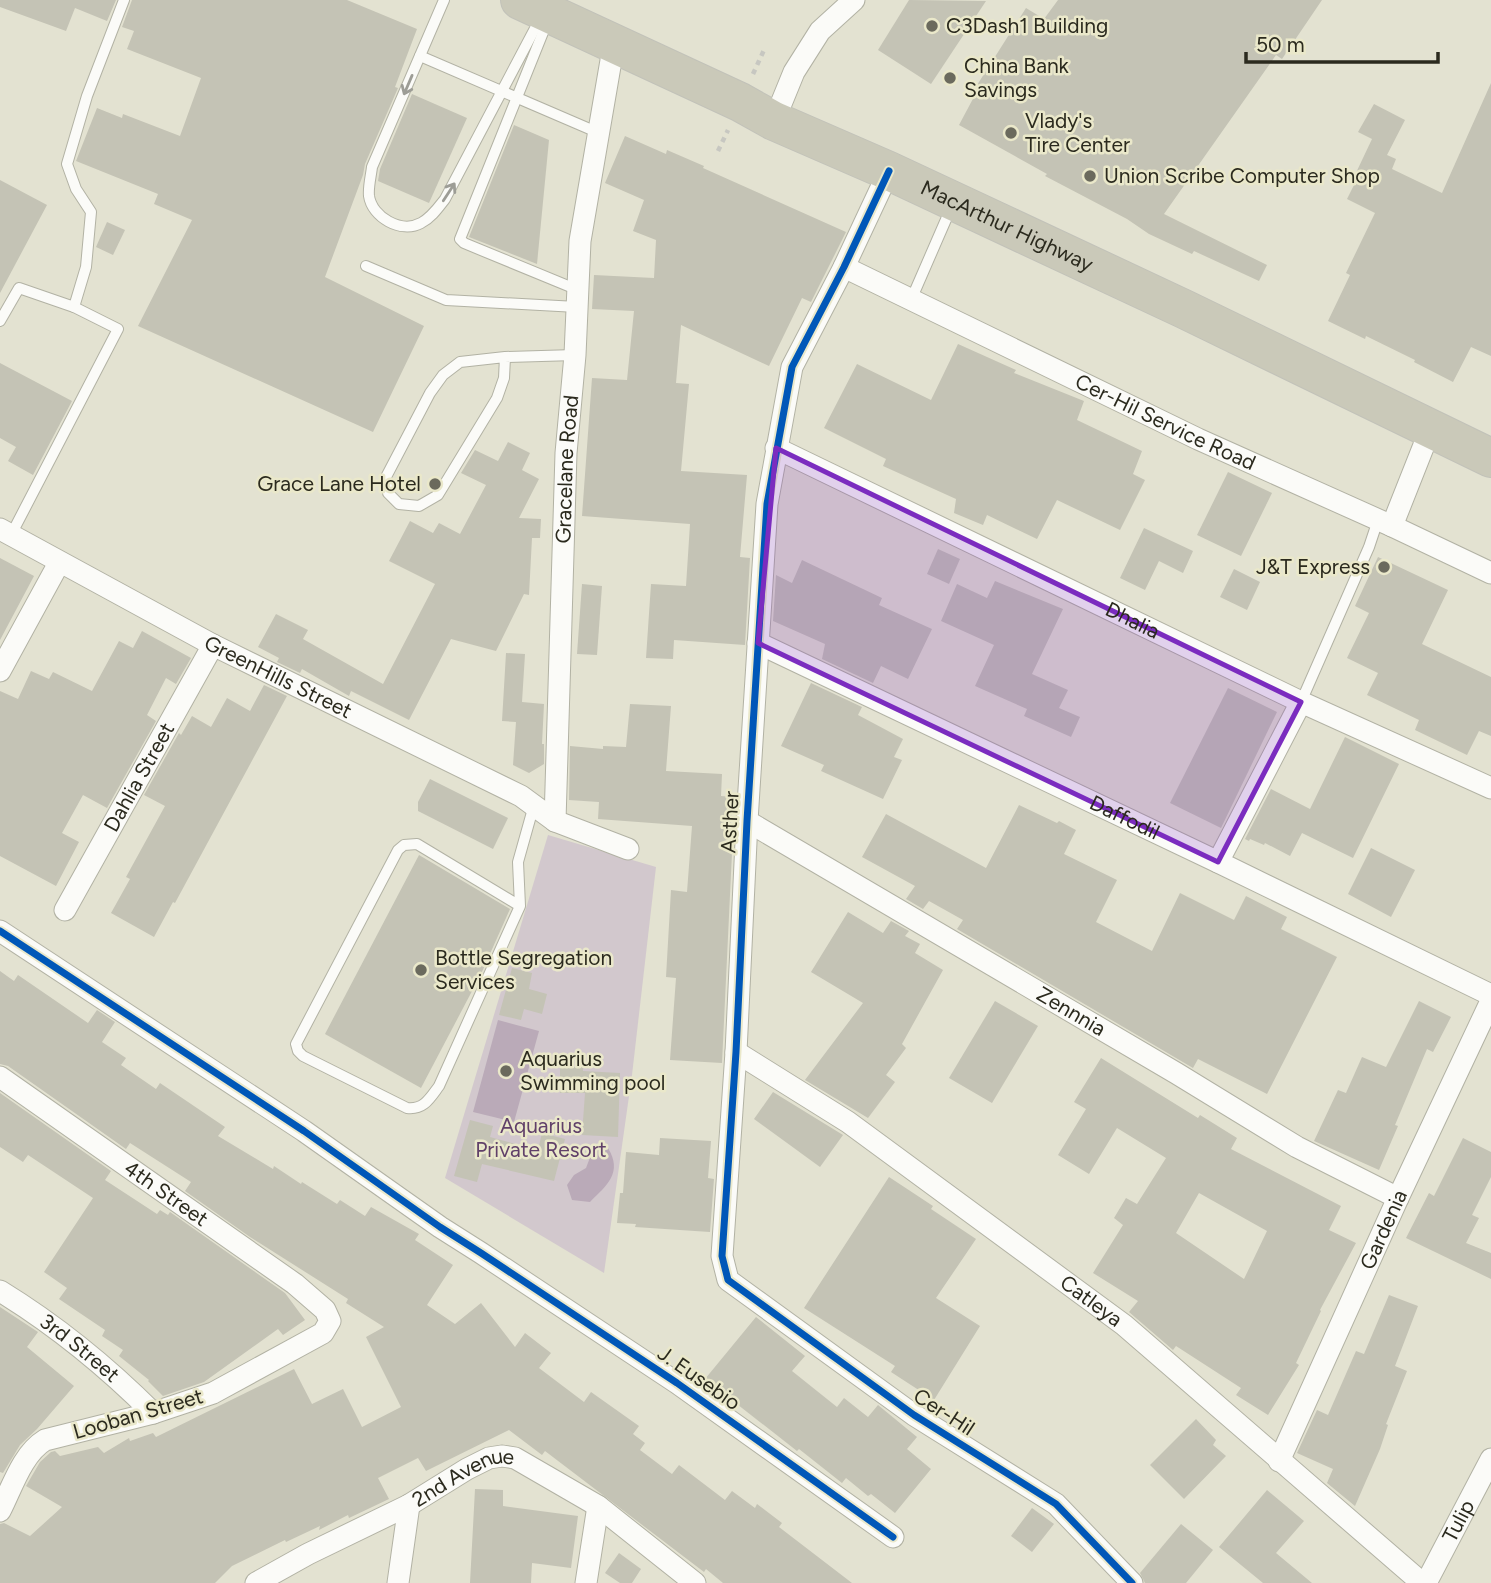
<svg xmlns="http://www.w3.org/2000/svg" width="1491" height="1583" viewBox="0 0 1491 1583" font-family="Figtree,sans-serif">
<rect width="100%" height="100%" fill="#e3e2d1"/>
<path fill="#d2c8cd" d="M548 835 656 867 632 1075 604 1273 445 1178Z"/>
<g fill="#baaab8">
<path d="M498 1020 539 1031 514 1122 473 1112Z"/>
<path d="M594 1147 608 1148C623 1173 607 1185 590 1202L572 1200 567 1185 574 1175 586 1168Z"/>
</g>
<g fill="#c4c3b5" fill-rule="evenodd">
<path d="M0 0H116L107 21 75 8 66 31 0 7Z"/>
<path d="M132 0H347L417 29 395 87 398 88 365 164 363 175 325 277 424 326 373 432 138 326 192 220 154 204 158 194 76 161 97 108 122 118 123 114 180 136 201 78 127 49 134 31 122 27Z"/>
<path d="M909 0 986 1 931 84 878 50Z"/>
<path d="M1058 0H1322L1282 59 1276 55 1164 214 1267 265 1259 281 1194 251 1192 254 1149 234 1127 219 1045 176 1047 174 959 125 975 95 972 93 1026 8 1044 19Z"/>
<path d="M1491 83V356L1471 347 1453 382 1414 362 1415 360 1366 336 1365 339 1328 321 1350 275 1346 273 1375 213 1347 199 1357 179 1354 177 1372 139 1358 132 1374 104 1405 120 1387 155 1396 159 1392 169 1442 193Z"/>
<path d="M412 94 467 118 429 203 378 181 380 169Z"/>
<path d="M514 125 549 140 537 264 469 237Z"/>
<path d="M625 136 666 154 667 150 704 166 703 168 846 232 811 302 802 298 769 366 681 325 676 383 689 384 681 471 747 475 740 557 750 558 745 645 674 640 673 659 646 658 651 584 686 586 690 524 582 516 592 378 627 380 634 311 592 309 594 275 654 278 656 240 633 231 644 200 605 183Z"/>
<path d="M0 180 47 205 0 293Z"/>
<path d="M107 222 125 230 113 255 96 247Z"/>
<path d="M958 344 1016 370 1014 373 1084 401 1077 420 1142 451 1133 474 1145 480 1120 530 1057 500 1037 539 987 515 983 525 954 513 956 499 883 466 886 459 824 428 857 364 931 400Z"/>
<path d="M0 363 72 401 33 475 8 461 16 447 0 438Z"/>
<path d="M508 442 530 453 522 470 539 479 519 518 541 519 540 538H532L529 595 524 594 496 651 451 639 409 720 351 691 349 696 302 669 300 673 277 662 279 658 258 647 276 614 308 630 303 639 383 684 435 584 389 561 410 521 433 533 439 523 460 534 486 485 461 473 475 450 498 461Z"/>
<path d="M1228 472 1272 493 1241 556 1197 535Z"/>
<path d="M1144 528 1193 551 1183 573 1159 561 1145 590 1120 578Z"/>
<path d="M938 549 960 559 949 584 927 574Z"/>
<path d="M1378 557 1448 590 1422 644 1491 677V736L1479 731 1467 755 1415 730 1419 720 1367 695 1378 673 1347 658 1369 613 1355 606Z"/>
<path d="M0 558 34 576 0 640Z"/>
<path d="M802 560 882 598 879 605 932 629 908 679 881 666 873 683 822 659 825 644 773 621 776 575 792 583Z"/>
<path d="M1234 569 1260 582 1247 610 1220 597Z"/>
<path d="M995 581 1063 609 1032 674 1068 690 1059 708 1080 717 1071 737 1024 716 1027 709 975 686 994 645 941 621 957 584 987 598Z"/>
<path d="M582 584 602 586 597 655 577 654Z"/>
<path d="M142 631 191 658 176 684 166 678 147 715 156 721 107 808 83 795 62 833 79 842 56 886 0 856V691L18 699 31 671 49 679 53 672 92 691 119 641 133 648Z"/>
<path d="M506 653 525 654 522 702 544 704 542 744H544V764L529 773 513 765 516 722 502 721Z"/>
<path d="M811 683 862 707 858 715 903 739 894 757 902 760 883 799 821 771 824 765 781 746Z"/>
<path d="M264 685 287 696 175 903 173 902 154 937 111 913 130 879 126 877 165 806 144 795 179 733 181 735 192 716 211 727 227 698 250 711Z"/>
<path d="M1228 688 1277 712 1221 828 1170 803Z"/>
<path d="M630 704 671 706 666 771 722 774 721 796 733 797 730 832H733L722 1063 670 1060 676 978 666 977 671 890 687 892 692 826 598 819 599 802 569 800 570 746 603 749V746L626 747Z"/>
<path d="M1345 737 1399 764 1353 858 1302 833 1290 856 1265 843 1264 845 1250 839 1249 841 1245 839 1271 789 1310 809Z"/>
<path d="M430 779 508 818 493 849 418 811V802Z"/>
<path d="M1019 805 1057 823 1059 821 1076 830 1064 854 1117 880 1096 922 1152 951 1180 893 1234 920 1246 896 1287 917 1281 929 1337 957 1267 1094 1198 1059 1193 1068 957 929 963 920 929 901 923 909 906 899 915 886 862 857 886 814 986 868Z"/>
<path d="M1371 848 1415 870 1391 917 1348 894Z"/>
<path d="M419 855 510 909 481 974 421 1088 325 1034Z"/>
<path d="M848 912 883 933 891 921 909 931 905 936 920 944 915 953 943 970 902 1044 906 1048 886 1075 895 1082 868 1118 805 1080 863 1003 811 972Z"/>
<path d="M512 968 532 973 529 989 547 994 542 1014 524 1009 521 1020 499 1015Z"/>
<path d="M0 971 14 981 18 975 88 1023 97 1010 115 1022 102 1042 126 1058 121 1065 156 1089 160 1083 225 1127 218 1136 273 1169 274 1166 301 1184 302 1182 337 1204 340 1200 365 1216 371 1207 419 1234 415 1240 453 1265 427 1305 455 1324 481 1303 515 1347 525 1333 551 1353 539 1368 584 1402 591 1392 639 1426 633 1434 645 1443 640 1450 672 1474 679 1465 725 1500 732 1491 755 1508 757 1504 782 1523 779 1527 852 1583H723L706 1569 704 1572 545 1451 542 1455 509 1430 426 1471 418 1458 378 1478 389 1499 349 1518 348 1515 319 1530 320 1526 286 1542 285 1540 232 1566 215 1583H0V1524L4 1523 30 1536 62 1507 26 1486 40 1462 51 1452 55 1451 60 1456 98 1447 104 1453 129 1438 130 1441 153 1433 156 1437 294 1369 312 1404 343 1389 362 1427 401 1407 366 1337 384 1327 346 1303 348 1299 250 1237 185 1191 191 1182 130 1143 126 1149 8 1066 0 1064Z"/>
<path d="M995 1001 1038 1026 992 1103 949 1078Z"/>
<path d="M1419 1001 1451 1017 1433 1052 1427 1049 1395 1125 1398 1126 1379 1170 1314 1141 1338 1090 1346 1093 1362 1057 1386 1067Z"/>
<path d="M1101 1058 1198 1118 1200 1115 1237 1138 1231 1149 1341 1206 1329 1230 1356 1243 1320 1310 1321 1311 1296 1363 1299 1365 1268 1415 1236 1395 1241 1388 1176 1346 1173 1350 1129 1312 1138 1301 1093 1273 1123 1225 1114 1218 1126 1198 1137 1204 1166 1158 1117 1128 1089 1174 1058 1155 1086 1109 1074 1102ZM1199 1193 1267 1231 1244 1279 1176 1233Z"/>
<path d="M560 1067H583V1071L620 1073 618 1137 582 1135 585 1093H560Z"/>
<path d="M773 1092 843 1135 820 1167 754 1119Z"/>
<path d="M0 1093 111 1171 105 1180 157 1214 160 1210 168 1215 170 1212 285 1293 305 1320 283 1335 278 1329 204 1382 163 1396 148 1381 149 1380 119 1356 123 1350 102 1336 105 1330 59 1299 67 1288 44 1272 93 1198 28 1155 23 1162 0 1147Z"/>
<path d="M470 1120 493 1126 490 1137 538 1150 542 1133 565 1139 554 1181 482 1164 477 1182 454 1176Z"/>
<path d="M660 1138 711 1141 708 1178 714 1179 710 1232 635 1227 636 1224 617 1223 620 1193H623L626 1152 659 1155Z"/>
<path d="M1463 1138 1491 1152V1177L1472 1215 1479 1218 1466 1243 1491 1253V1279L1406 1238 1429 1193 1434 1196Z"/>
<path d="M889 1177 933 1206 931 1209 976 1239 936 1298 980 1326 934 1400 891 1372 895 1366 804 1308Z"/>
<path d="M1389 1295 1418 1306 1395 1366 1407 1371 1386 1424 1388 1425 1380 1449 1355 1506 1327 1483 1333 1469 1297 1453 1317 1410 1328 1415 1356 1351 1364 1354Z"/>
<path d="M0 1307 38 1332 27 1347 74 1386 37 1429 20 1445 3 1473 0 1472Z"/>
<path d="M756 1317 805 1356 792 1371 837 1407 844 1398 868 1417 878 1405 917 1437 907 1449 931 1469 895 1513 871 1494 868 1496 846 1478 842 1483 799 1449 797 1451 705 1379Z"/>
<path d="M1196 1419 1216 1440 1213 1445 1226 1456 1184 1499 1150 1465Z"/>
<path d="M475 1489 503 1490V1506L578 1516 571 1568 532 1563 531 1583H470Z"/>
<path d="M1267 1490 1304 1521 1276 1553 1312 1583H1263L1219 1547Z"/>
<path d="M1032 1508 1054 1524 1032 1552 1011 1536Z"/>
<path d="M1181 1524 1213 1550 1186 1583H1145L1140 1573Z"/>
<path d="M619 1553 641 1569 632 1583H620L605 1573Z"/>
</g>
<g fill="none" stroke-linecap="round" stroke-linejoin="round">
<defs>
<g id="lane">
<path d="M444 0 372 167C371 176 368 187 369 196 372 217 401 234 421 223 431 218 438 208 445 199L541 17"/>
<path d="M548 20 460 239 464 243 578 290"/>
<path d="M420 56 599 133"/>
<path d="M366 266 446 300 577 307"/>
<path d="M911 300 951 208"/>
<path d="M0 321 19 288 74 307 86 267 91 212 76 189 67 164 87 96 124 0"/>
<path d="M505 357 504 378 497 398 438 495 419 506 399 504 388 493 386 477 430 393 443 375 460 362 505 357 575 355"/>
<path d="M11 535 118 329 74 307"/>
<path d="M1301 702 1369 547 1378 520"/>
<path d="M520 906 417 844 404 845 398 850 296 1044 298 1051 303 1056 407 1108C424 1110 430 1098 439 1086L520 906 518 862 534 805"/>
</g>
<g id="street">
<path d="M774 121 794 72 820 31 854 0"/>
<path d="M889 171 844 267 792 367 767 504 747 821 736 1052 722 1256 728 1280 914 1415 1056 1504 1132 1583"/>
<path id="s1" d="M844 267 1198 439 1392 526 1491 573"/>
<path id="s2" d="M776 448 1301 702 1491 788"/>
<path d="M1392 526 1430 430"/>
<path id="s3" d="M0 529 213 645 521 796 555 821 628 849"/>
<path id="s4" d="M758 643 1218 862 1491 995"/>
<path d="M0 671 59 563"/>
<path id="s5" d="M555 821 566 453 575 355 580 241 614 43"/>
<path id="s6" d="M747 821 1176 1073 1297 1147 1398 1198"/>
<path d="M1218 862 1301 702"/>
<path id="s7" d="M65 910 213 645"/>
<path d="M0 931 304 1131 440 1227 481 1253 677 1383 893 1537"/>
<path id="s8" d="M736 1052 848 1122 1124 1325 1422 1583"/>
<path id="s9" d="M0 1077 295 1284 325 1310 330 1321 323 1333 213 1393 153 1413 45 1440C22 1454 12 1488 0 1511"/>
<path id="s10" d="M0 1291C57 1326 106 1366 153 1413"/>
<path id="s11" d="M1279 1461 1398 1198 1491 1001"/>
<path id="s12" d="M256 1583 308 1554 409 1505 467 1469 489 1458 502 1456 515 1458 598 1506 695 1583"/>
<path d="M398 1583 409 1505"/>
<path d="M586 1583 598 1506"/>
<path id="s13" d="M1426 1583 1491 1459"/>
</g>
<g id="highway">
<path id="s14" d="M520 0 740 102 774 121 889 171 1184 309 1491 458"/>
</g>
</defs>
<use href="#lane" stroke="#b2b2a4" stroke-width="12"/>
<use href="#street" stroke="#b2b2a4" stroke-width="23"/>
<use href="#highway" stroke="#c2c2b9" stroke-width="40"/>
<g stroke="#c7c7c1" stroke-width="4.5" stroke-dasharray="5 5" stroke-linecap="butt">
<path d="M753 74 764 50"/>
<path d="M718 151 728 130"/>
</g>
<use href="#lane" stroke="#fbfbf8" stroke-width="10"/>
<use href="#street" stroke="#fbfbf8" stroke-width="21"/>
<use href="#highway" stroke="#cac9b9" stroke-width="38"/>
<defs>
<g id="cycleway">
<path d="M889 171 844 267 792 367 767 504 747 821 736 1052 722 1256 728 1280 914 1415 1056 1504 1132 1583"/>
<path d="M0 931 304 1131 440 1227 481 1253 677 1383 893 1537"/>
</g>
</defs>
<use href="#cycleway" stroke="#eae8ca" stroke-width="11"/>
<use href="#cycleway" stroke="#0057b8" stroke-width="7"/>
</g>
<defs><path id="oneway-shaft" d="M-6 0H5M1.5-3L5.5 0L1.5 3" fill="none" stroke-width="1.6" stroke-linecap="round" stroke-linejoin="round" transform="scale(1.75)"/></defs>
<g stroke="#9d9d96">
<use href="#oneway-shaft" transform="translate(408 85) rotate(113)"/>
<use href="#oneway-shaft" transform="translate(449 192) rotate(-57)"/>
</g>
<path fill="#7b2cbf" fill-opacity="0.2" stroke="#7b2cbf" stroke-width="5" stroke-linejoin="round" d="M776 448 1301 702 1218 862 758 643Z"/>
<g fill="#6b6a5d" stroke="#eae8ca" stroke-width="2.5">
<circle cx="932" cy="26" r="7"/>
<circle cx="950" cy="78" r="7"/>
<circle cx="1011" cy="133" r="7"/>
<circle cx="1090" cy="176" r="7"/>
<circle cx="435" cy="484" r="7"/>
<circle cx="1384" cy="567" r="7"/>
<circle cx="421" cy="970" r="7"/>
<circle cx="506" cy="1071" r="7"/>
</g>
<g text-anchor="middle" stroke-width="5" stroke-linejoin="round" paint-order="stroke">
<g font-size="21" fill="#2b2a1e" stroke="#eae8ca" text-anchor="start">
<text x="946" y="33">C3Dash1 Building</text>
<text x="964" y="73">China Bank<tspan x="964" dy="24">Savings</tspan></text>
<text x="1025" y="128">Vlady's<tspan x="1025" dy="24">Tire Center</tspan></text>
<text x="1104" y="183">Union Scribe Computer Shop</text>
<text x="421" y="491" text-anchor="end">Grace Lane Hotel</text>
<text x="1370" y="574" text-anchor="end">J&amp;T Express</text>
<text x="435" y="965">Bottle Segregation<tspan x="435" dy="24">Services</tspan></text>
<text x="520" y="1066">Aquarius<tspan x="520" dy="24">Swimming pool</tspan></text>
</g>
<g font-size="21" fill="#2b2a1e" stroke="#eae8ca">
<text dy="7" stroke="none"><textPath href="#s14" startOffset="537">MacArthur Highway</textPath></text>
<text dy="7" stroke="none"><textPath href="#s1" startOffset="357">Cer-Hil Service Road</textPath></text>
<text dy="7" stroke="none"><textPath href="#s5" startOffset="352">Gracelane Road</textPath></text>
<text dy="7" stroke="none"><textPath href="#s2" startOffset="396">Dhalia</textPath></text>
<text dy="7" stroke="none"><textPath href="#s3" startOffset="315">GreenHills Street</textPath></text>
<text dy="7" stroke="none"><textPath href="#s7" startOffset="152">Dahlia Street</textPath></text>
<text dy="7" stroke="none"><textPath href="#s4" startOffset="406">Daffodil</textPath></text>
<text transform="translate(730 822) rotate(-87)" y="7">Asther</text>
<text dy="7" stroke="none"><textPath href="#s6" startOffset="376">Zennnia</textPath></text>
<text dy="7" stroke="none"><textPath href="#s9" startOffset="203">4th Street</textPath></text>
<text dy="7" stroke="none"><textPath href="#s11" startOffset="254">Gardenia</textPath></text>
<text dy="7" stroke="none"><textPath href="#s8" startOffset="434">Catleya</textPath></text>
<text dy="7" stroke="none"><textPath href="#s10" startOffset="98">3rd Street</textPath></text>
<text transform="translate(699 1378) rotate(35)" y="7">J. Eusebio</text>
<text transform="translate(944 1412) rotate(33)" y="7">Cer-Hil</text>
<text transform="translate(138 1414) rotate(-16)" y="7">Looban Street</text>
<text dy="7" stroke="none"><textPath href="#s12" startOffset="234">2nd Avenue</textPath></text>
<text dy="7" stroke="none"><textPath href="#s13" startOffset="70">Tulip</textPath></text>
</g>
<g font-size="21" fill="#604069" stroke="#eae8ca">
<text x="541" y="1133">Aquarius<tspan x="541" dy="24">Private Resort</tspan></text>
</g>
</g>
<path d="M1246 52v10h192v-10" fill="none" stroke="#2b2a1e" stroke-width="3.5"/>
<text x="1256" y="52" font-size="21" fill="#2b2a1e" stroke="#eae8ca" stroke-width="5" paint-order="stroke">50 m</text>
</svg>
